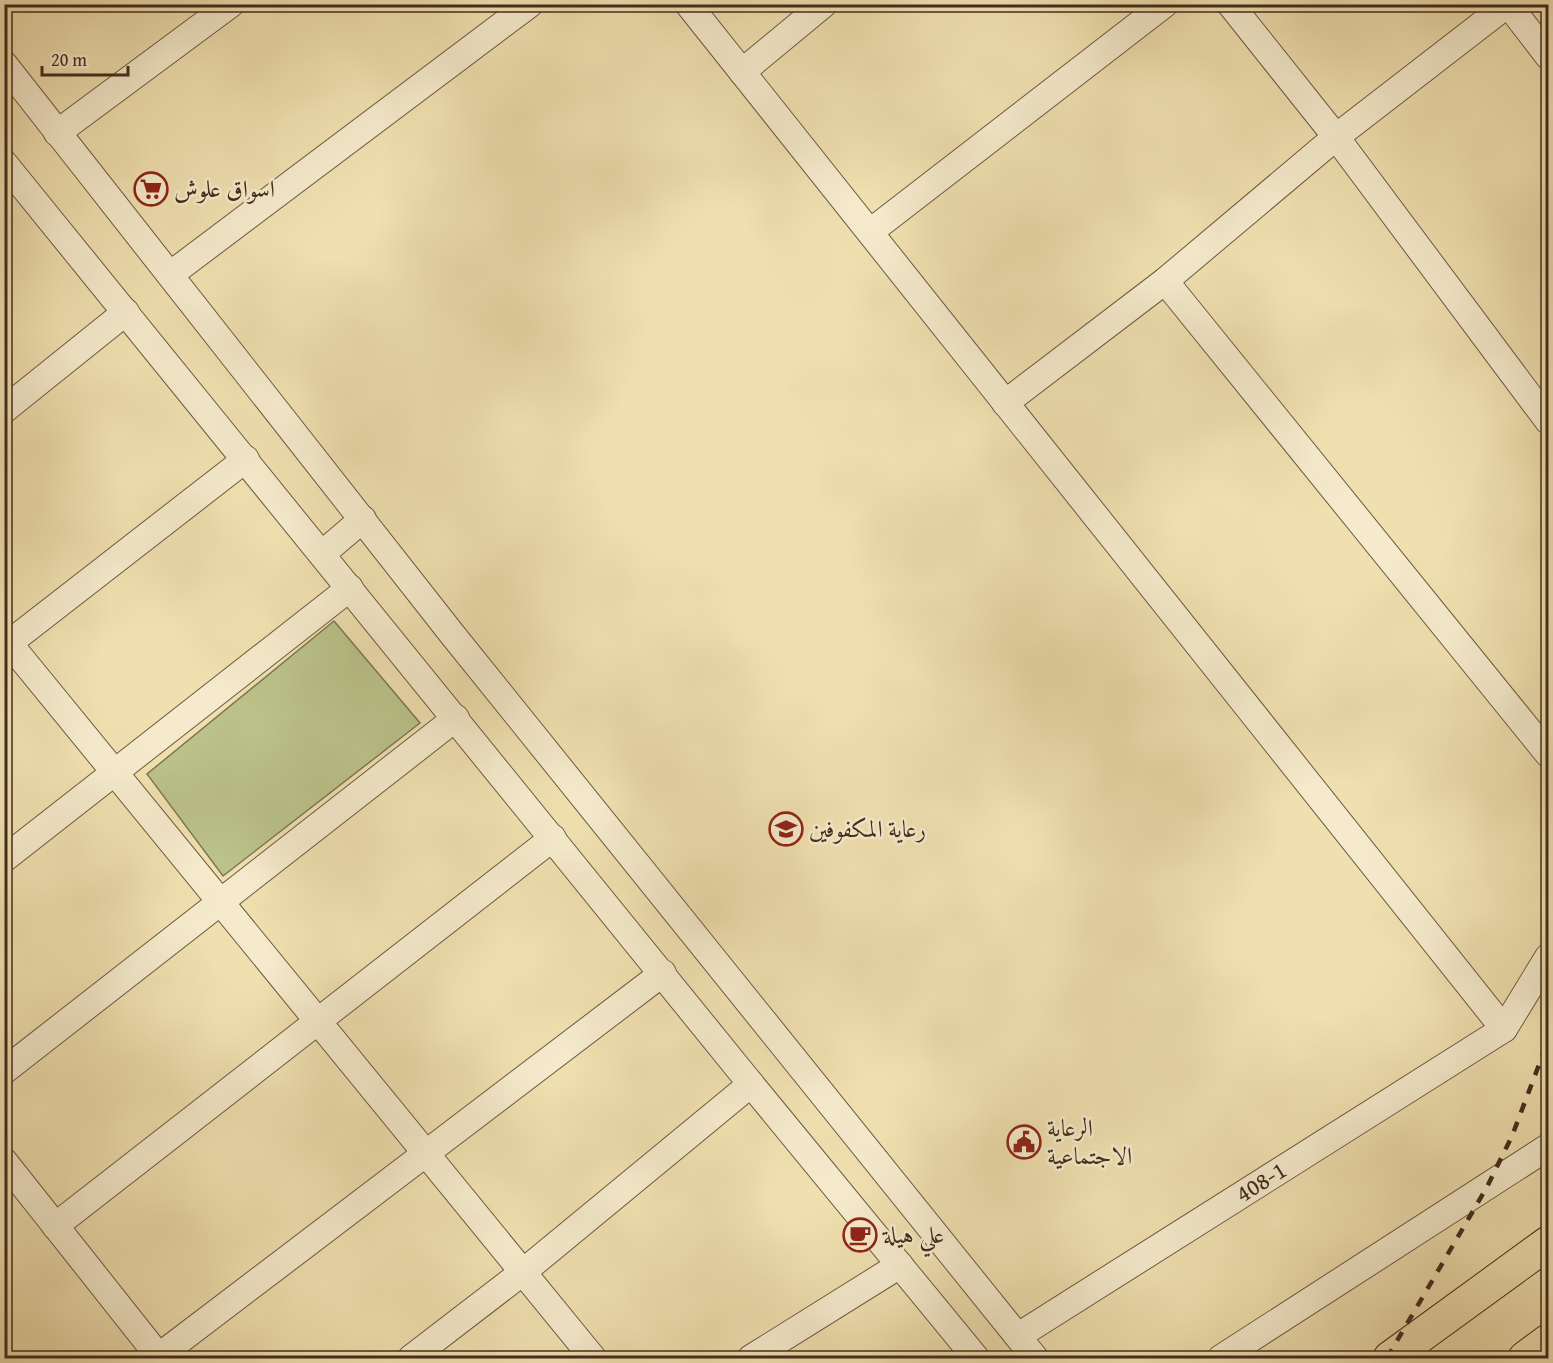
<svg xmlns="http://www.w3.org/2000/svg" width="1553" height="1363" viewBox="0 0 1553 1363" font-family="'Gentium Book Plus',Amiri,serif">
<rect width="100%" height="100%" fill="#f0e0b0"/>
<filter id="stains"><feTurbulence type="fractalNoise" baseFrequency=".00333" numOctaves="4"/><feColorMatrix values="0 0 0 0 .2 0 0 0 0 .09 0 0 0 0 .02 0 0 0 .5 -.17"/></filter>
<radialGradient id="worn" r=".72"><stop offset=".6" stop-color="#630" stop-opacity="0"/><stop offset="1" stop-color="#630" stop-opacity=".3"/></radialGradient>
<path fill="#bbc28a" stroke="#7e7754" stroke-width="1.5" d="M334 621 420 723 223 876 147 774Z"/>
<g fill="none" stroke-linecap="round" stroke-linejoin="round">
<defs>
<g id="street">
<path d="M688 4 1504 1029"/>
<path d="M1230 4 1336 137 1548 421"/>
<path d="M1508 4 1548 56"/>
<path d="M4 64 452 634 1035 1358"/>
<path d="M742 72 824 4"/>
<path d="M57 133 231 4"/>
<path d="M4 163 751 1084 976 1358"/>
<path d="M870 232 1165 4"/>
<path d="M171 274 530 4"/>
<path d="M1165 281 1548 754"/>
<path d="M1005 403 1165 281 1336 137 1508 4"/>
<path d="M4 410 126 312"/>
<path d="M322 554 363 519"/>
<path d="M4 637 593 1358"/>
<path d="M4 647 246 459"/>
<path d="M4 859 350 588"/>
<path d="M4 1071 456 718"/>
<path d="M4 1161 160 1358"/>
<path d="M55 1226 553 838"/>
<path d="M1018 1336 1504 1029 1548 957"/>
<path d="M158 1357 663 973"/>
<path d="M411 1358 523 1272 751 1084"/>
<path d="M751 1358 900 1265"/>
<path d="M1221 1358 1548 1147"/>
</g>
<g id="primary">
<path d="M1390 1358 1548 1243"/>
<path d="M1525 1358 1548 1341"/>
</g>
</defs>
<use href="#street" stroke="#6e5942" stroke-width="28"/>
<use href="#primary" stroke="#422c1d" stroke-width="35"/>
<use href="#street" stroke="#f5ebcc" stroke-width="26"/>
<use href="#primary" stroke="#f0e0b0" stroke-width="33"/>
<path stroke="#422c1d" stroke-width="4.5" stroke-dasharray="10 10" stroke-linecap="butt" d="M1387 1358 1487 1187 1512 1136 1548 1041"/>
</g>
<defs>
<symbol id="supermarket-ring" viewBox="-11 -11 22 22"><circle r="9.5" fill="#f5ebcc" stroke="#8f2418" stroke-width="1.5"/><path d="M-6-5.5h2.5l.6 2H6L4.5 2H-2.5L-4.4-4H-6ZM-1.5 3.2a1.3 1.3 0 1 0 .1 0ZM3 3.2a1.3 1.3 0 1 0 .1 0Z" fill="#8f2418"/></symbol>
<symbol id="school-ring" viewBox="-11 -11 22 22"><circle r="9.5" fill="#f5ebcc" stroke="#8f2418" stroke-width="1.5"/><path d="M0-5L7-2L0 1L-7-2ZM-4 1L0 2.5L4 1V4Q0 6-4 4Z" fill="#8f2418"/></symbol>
<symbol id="civic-ring" viewBox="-11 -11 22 22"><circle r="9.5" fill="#f5ebcc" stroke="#8f2418" stroke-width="1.5"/><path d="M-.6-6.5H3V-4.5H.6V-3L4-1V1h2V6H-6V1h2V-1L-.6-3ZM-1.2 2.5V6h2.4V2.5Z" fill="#8f2418"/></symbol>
<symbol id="cafe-ring" viewBox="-11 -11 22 22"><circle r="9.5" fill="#f5ebcc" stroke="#8f2418" stroke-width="1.5"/><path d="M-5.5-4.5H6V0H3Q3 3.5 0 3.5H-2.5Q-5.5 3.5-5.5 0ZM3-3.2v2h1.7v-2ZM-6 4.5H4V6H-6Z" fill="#8f2418"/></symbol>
</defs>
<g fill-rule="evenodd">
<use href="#supermarket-ring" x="132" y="170" width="38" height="38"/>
<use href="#school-ring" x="767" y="810" width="38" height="38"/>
<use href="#civic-ring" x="1005" y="1123" width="38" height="38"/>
<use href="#cafe-ring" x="841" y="1216" width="38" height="38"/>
</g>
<g text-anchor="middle" stroke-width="5" stroke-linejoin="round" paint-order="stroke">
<g font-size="24" fill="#422c1d" stroke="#f5ebcc" text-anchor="start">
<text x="174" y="197">اسواق علوش</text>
<text x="809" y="837">رعاية المكفوفين</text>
<text x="1047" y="1136">الرعاية<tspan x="1047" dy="28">الاجتماعية</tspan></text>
<text x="883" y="1243">علي هيلة</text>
</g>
<g font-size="24" fill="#422c1d" stroke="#f5ebcc">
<text transform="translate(1261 1182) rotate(-32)" y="8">408-1</text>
</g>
</g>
<rect width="1553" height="1363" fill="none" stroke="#f0e0b0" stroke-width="24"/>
<rect x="6" y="6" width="1541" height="1351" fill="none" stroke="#422c1d" stroke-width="3"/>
<rect x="12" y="12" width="1529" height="1339" fill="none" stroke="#422c1d" stroke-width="1.5"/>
<path d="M42 66v9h86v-9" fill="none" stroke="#422c1d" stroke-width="3"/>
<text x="51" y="66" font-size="18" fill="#422c1d" stroke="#f5ebcc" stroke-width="4.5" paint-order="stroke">20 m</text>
<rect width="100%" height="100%" filter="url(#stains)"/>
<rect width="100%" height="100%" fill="url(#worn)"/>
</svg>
